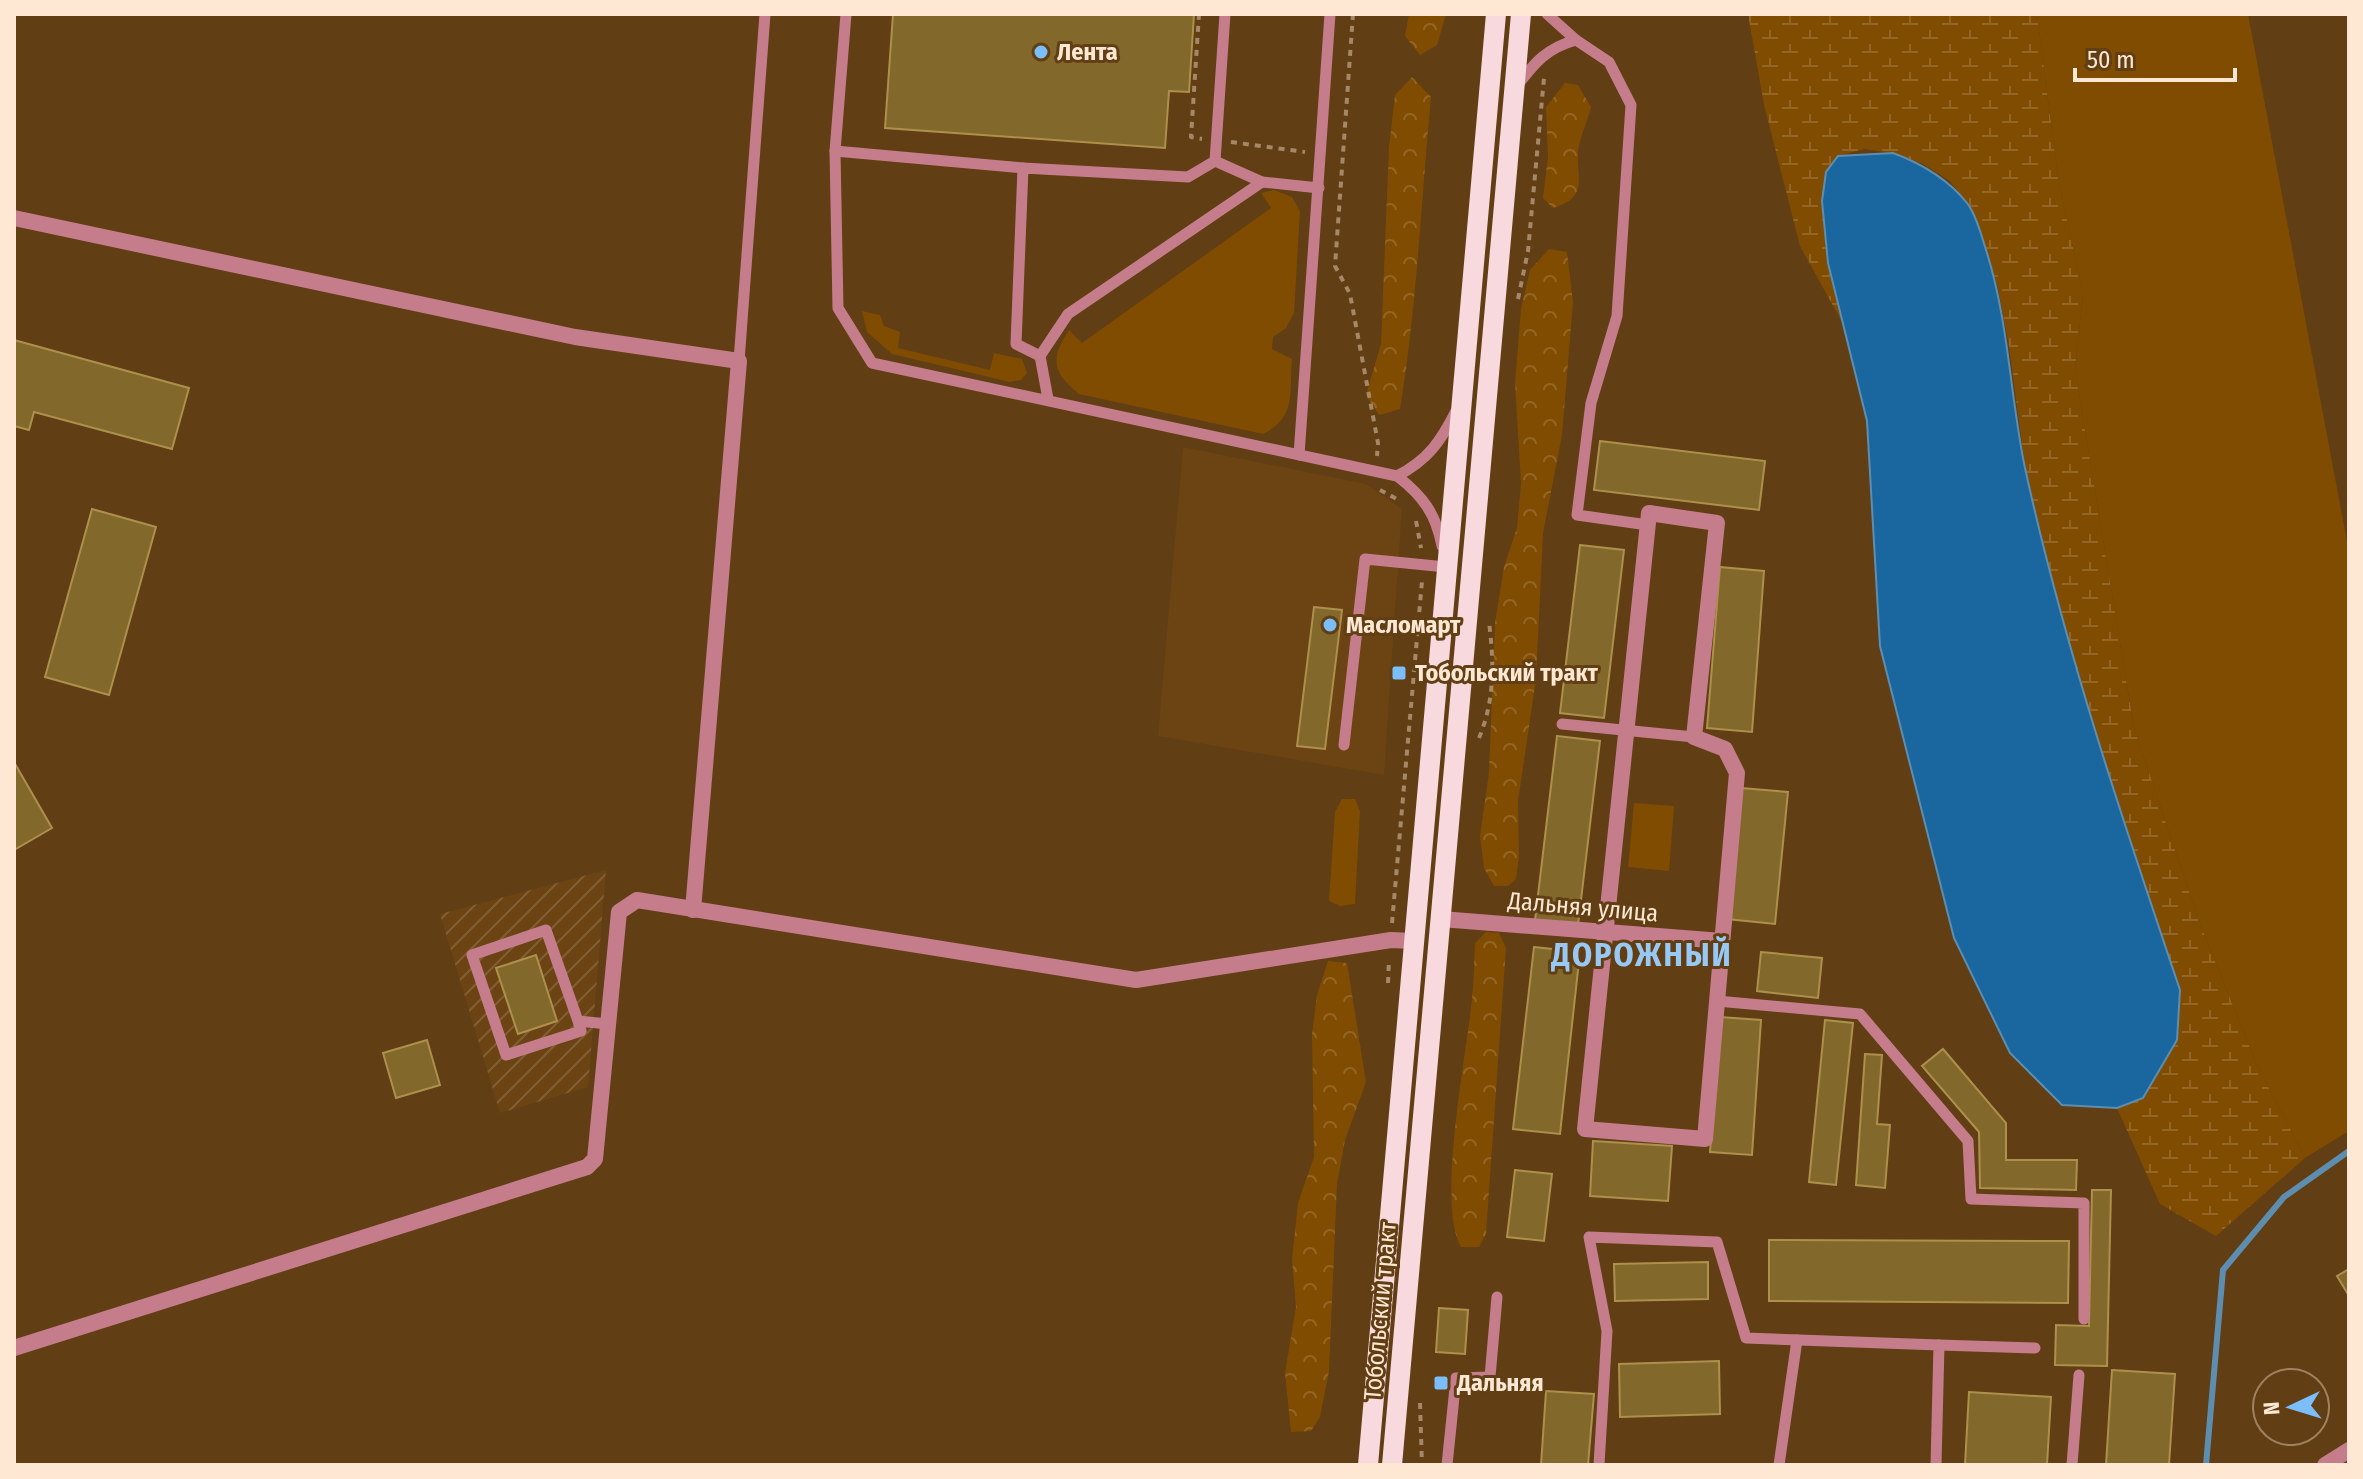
<svg xmlns="http://www.w3.org/2000/svg" width="2363" height="1479" viewBox="0 0 2363 1479" font-family="'Fira Sans Condensed',sans-serif">
<defs>
<pattern id="industrial-furrows" width="10" height="10" patternUnits="userSpaceOnUse" patternTransform="scale(2)"><rect width="10" height="10" fill="#6c4313"/><path d="M-1 1l2-2M0 10L10 0M9 11l2-2" fill="none" stroke="#825e34"/></pattern>
<pattern id="forest-crowns" width="20" height="18" patternUnits="userSpaceOnUse" patternTransform="scale(2)"><rect width="20" height="18" fill="#804c01"/><path d="M2 6a3 3 0 1 1 6 0M12 15a3 3 0 1 1 6 0" fill="none" stroke="#936625"/></pattern>
<pattern id="wetland-marsh" width="20" height="14" patternUnits="userSpaceOnUse" patternTransform="scale(2)"><rect width="20" height="14" fill="#804c01"/><path d="M1 5h8M5 5V1M11 12h8M15 12V8" fill="none" stroke="#936625"/></pattern>
</defs>
<rect width="100%" height="100%" fill="#613e14"/>
<path fill="#6c4313" d="M1183 447 1366 484 1402 509 1384 775 1158 736Z"/>
<path fill="url(#industrial-furrows)" d="M606 870 588 1087 500 1113 440 914Z"/>
<g fill="#804c01">
<path d="M2037 14H2248L2349 552V1131L2305 1158 2256 1063 2199 921 2134 728 2075 369 2083 294 2058 178Z"/>
<path d="M1274 190 1292 197 1300 211 1294 313 1286 328 1273 337 1272 349 1292 359C1289 393 1297 417 1263 434L1079 394C1052 372 1050 359 1069 330L1082 343 1271 208 1261 193Z"/>
<path d="M862 311 880 315 884 326 900 332 898 348 990 370 994 353 1022 359 1027 373 1021 380 1010 382 892 354 867 332Z"/>
<path d="M1342 799H1355L1360 811 1355 904 1340 906 1329 901 1335 812Z"/>
<path d="M1634 803 1674 806 1669 871 1628 867Z"/>
</g>
<g fill="url(#forest-crowns)">
<path d="M1409 14H1446L1437 45 1420 55 1405 36Z"/>
<path d="M1412 77 1431 97C1421 201 1417 306 1400 409L1379 415 1366 395 1381 344 1389 147 1395 95Z"/>
<path d="M1565 83 1578 85 1591 107C1588 119 1582 132 1579 145 1574 175 1592 197 1553 208L1543 198 1548 157 1546 107Z"/>
<path d="M1549 249 1567 252 1573 302 1562 435 1543 533 1536 679 1518 801 1519 856 1516 879 1508 886H1494L1484 868 1480 836 1489 773 1495 623 1504 567 1517 528 1521 483 1515 383 1521 309 1530 270Z"/>
<path d="M1486 932 1499 933 1506 948 1486 1234 1479 1247H1461C1436 1205 1467 1052 1472 999 1474 980 1474 962 1475 943Z"/>
<path d="M1328 961 1347 963 1366 1082 1345 1140 1337 1184 1329 1371 1320 1417 1311 1431 1291 1432 1285 1373 1296 1307 1292 1259 1298 1203 1314 1157 1312 1034 1317 995Z"/>
</g>
<path fill="url(#wetland-marsh)" d="M1748 14H2037L2058 178 2083 294 2075 369 2134 728 2199 921 2256 1063 2305 1158 2216 1236 2160 1204 2117 1108 2143 1098 2156 1075 2180 990 2071 656 2025 466 2009 346 1998 288 1983 239 1967 204 1950 181 1923 164 1893 153 1864 149 1838 156 1822 201 1827 263 1842 322 1800 246 1764 105Z"/>
<path fill="#1a67a0" stroke="#5e8eaf" stroke-width="2" d="M1893 153C1920 163 1948 179 1967 203 1977 216 1982 238 1987 253 2009 324 2010 396 2025 468 2064 646 2122 818 2180 990L2177 1040 2143 1098 2117 1108 2062 1105 2010 1053 1954 938 1880 646 1867 421 1828 263 1822 201 1826 172 1838 156Z"/>
<g fill="none" stroke-linecap="round" stroke-linejoin="round">
<path stroke="#5e8eaf" stroke-width="6" d="M2206 1465 2223 1270 2284 1197 2349 1151"/>
</g>
<g fill="#82682a" stroke="#ad904c" stroke-width="2">
<path d="M893 14H1194L1189 92 1169 91 1165 148 885 128Z"/>
<path d="M14 340 189 388 172 449 34 412 29 430 14 426Z"/>
<path d="M1600 441 1765 461 1759 510 1594 490Z"/>
<path d="M92 509 156 527 109 695 45 677Z"/>
<path d="M1580 545 1624 550 1604 718 1560 713Z"/>
<path d="M1720 567 1764 571 1752 732 1707 728Z"/>
<path d="M1314 607 1342 610 1325 749 1297 746Z"/>
<path d="M1557 736 1600 741 1578 925 1535 920Z"/>
<path d="M14 762 52 828 14 850Z"/>
<path d="M1741 788 1788 792 1775 924 1727 919Z"/>
<path d="M1534 947 1580 952 1560 1134 1513 1129Z"/>
<path d="M1761 952 1822 958 1818 998 1757 991Z"/>
<path d="M536 955 557 1021 518 1034 496 968Z"/>
<path d="M1720 1017 1761 1020 1752 1155 1710 1152Z"/>
<path d="M1825 1020 1853 1023 1836 1185 1809 1182Z"/>
<path d="M427 1040 440 1085 396 1098 383 1053Z"/>
<path d="M1943 1049 2006 1123V1160H2077L2076 1190 1980 1188 1979 1132 1922 1066Z"/>
<path d="M1865 1054 1882 1055 1877 1124 1890 1125 1885 1188 1856 1185Z"/>
<path d="M1593 1141 1672 1146 1668 1201 1590 1196Z"/>
<path d="M1515 1170 1552 1174 1544 1241 1507 1237Z"/>
<path d="M2092 1190H2111L2107 1366 2055 1365 2056 1325 2089 1326Z"/>
<path d="M1769 1240 2069 1241 2068 1303 1769 1301Z"/>
<path d="M1708 1262V1299L1615 1301 1614 1264Z"/>
<path d="M2349 1269V1296L2337 1276Z"/>
<path d="M1439 1308 1468 1310 1465 1354 1436 1352Z"/>
<path d="M1719 1361 1720 1414 1620 1417 1619 1364Z"/>
<path d="M2112 1370 2175 1374 2169 1465H2106Z"/>
<path d="M1546 1391 1594 1394 1588 1465H1541Z"/>
<path d="M1969 1392 2051 1397 2047 1465H1965Z"/>
</g>
<g fill="none" stroke-linecap="round" stroke-linejoin="round">
<g stroke="#a58867" stroke-width="4" stroke-dasharray="6 6" stroke-linecap="butt">
<path d="M1199 14 1191 137 1202 139"/>
<path d="M1353 14 1335 266 1350 294 1378 443 1377 456"/>
<path d="M1231 142 1305 152"/>
<path d="M1518 299 1528 251 1544 78"/>
<path d="M1380 490 1397 499"/>
<path d="M1416 521 1421 548"/>
<path d="M1479 738C1495 700 1494 662 1489 622"/>
<path d="M1392 923 1422 581"/>
<path d="M1388 983 1389 959"/>
<path d="M1420 1403 1422 1465"/>
</g>
<g stroke="#c57d8c" stroke-width="11">
<path d="M846 14 835 151 838 308 872 363 1397 476C1423 496 1436 514 1442 546"/>
<path d="M1576 40 1609 62 1631 105 1617 316 1591 403 1577 515 1648 525"/>
<path d="M1517 86C1535 62 1547 48 1576 40L1547 14"/>
<path d="M835 151 1023 168"/>
<path d="M1215 161 1262 182"/>
<path d="M1040 356 1068 314 1262 182 1319 188"/>
<path d="M739 361 765 14"/>
<path d="M1048 399 1040 356 1016 344 1023 168 1188 177 1215 161 1225 14"/>
<path d="M1299 455 1330 14"/>
<path d="M1397 476C1428 460 1441 441 1456 411"/>
<path d="M1562 724 1694 737"/>
<path d="M1344 745 1365 559 1446 567"/>
<path d="M1717 1001 1860 1014 1968 1141 1971 1199 2084 1203V1319"/>
<path d="M578 1021 581 1031 506 1055 472 955 546 930 578 1021 608 1024"/>
<path d="M1939 1345 2035 1348"/>
<path d="M1447 1465 1456 1378 1490 1377 1497 1297"/>
<path d="M1599 1465 1607 1331 1589 1237 1717 1242 1746 1338 1939 1345 1936 1465"/>
<path d="M1779 1465 1797 1340"/>
<path d="M2072 1465 2079 1375"/>
</g>
<g stroke="#c57d8c" stroke-width="16">
<path d="M14 218 575 337 739 361 693 910"/>
<path d="M1649 513 1717 523 1694 737 1725 749 1737 773 1705 1139 1585 1129Z"/>
<path d="M1441 919 1722 941"/>
<path d="M14 1348 587 1167 595 1159 619 912 637 900 1136 980 1391 940 1414 941"/>
<path d="M2325 1465 2349 1450"/>
</g>
<g stroke="#f7d9de" stroke-width="20">
<path d="M1368 1465 1496 14"/>
<path d="M1392 1465 1521 14"/>
</g>
</g>
<g fill="#7cbef9" stroke="#613e14" stroke-width="3">
<circle cx="1041" cy="52" r="8"/>
<circle cx="1330" cy="625" r="8"/>
<rect x="1391" y="665" width="16" height="16" rx="4"/>
<rect x="1433" y="1375" width="16" height="16" rx="4"/>
</g>
<g text-anchor="middle" stroke-width="6" stroke-linejoin="round" paint-order="stroke">
<g font-size="24" font-weight="bold" fill="#fee8d3" stroke="#613e14" text-anchor="start">
<text x="1057" y="60">Лента</text>
<text x="1346" y="633">Масломарт</text>
<text x="1415" y="681">Тобольский тракт</text>
<text x="1457" y="1391">Дальняя</text>
</g>
<g font-size="24" fill="#fee8d3" stroke="#613e14">
<text transform="translate(1583 907) rotate(5)" y="8">Дальняя улица</text>
<text transform="translate(1380 1311) rotate(-85)" y="8">Тобольский тракт</text>
</g>
<g font-size="32" font-weight="bold" letter-spacing="2" fill="#98c8f4" stroke="#613e14">
<text x="1642" y="966">ДОРОЖНЫЙ</text>
</g>
</g>
<rect width="2363" height="1479" fill="none" stroke="#fee8d3" stroke-width="32"/>
<g transform="translate(2291 1407) rotate(266)"><circle r="38" fill="#613e14" stroke="#a08260" stroke-width="2"/>
<path d="M0-6L14 30L0 20L-14 30Z" fill="#7cbef9"/>
<text y="-12" font-size="22" font-weight="bold" text-anchor="middle" fill="#fee8d3">N</text>
</g>
<path d="M2075 68v12h160v-12" fill="none" stroke="#fee8d3" stroke-width="4"/>
<text x="2087" y="68" font-size="24" fill="#fee8d3" stroke="#613e14" stroke-width="6" paint-order="stroke">50 m</text>
</svg>
